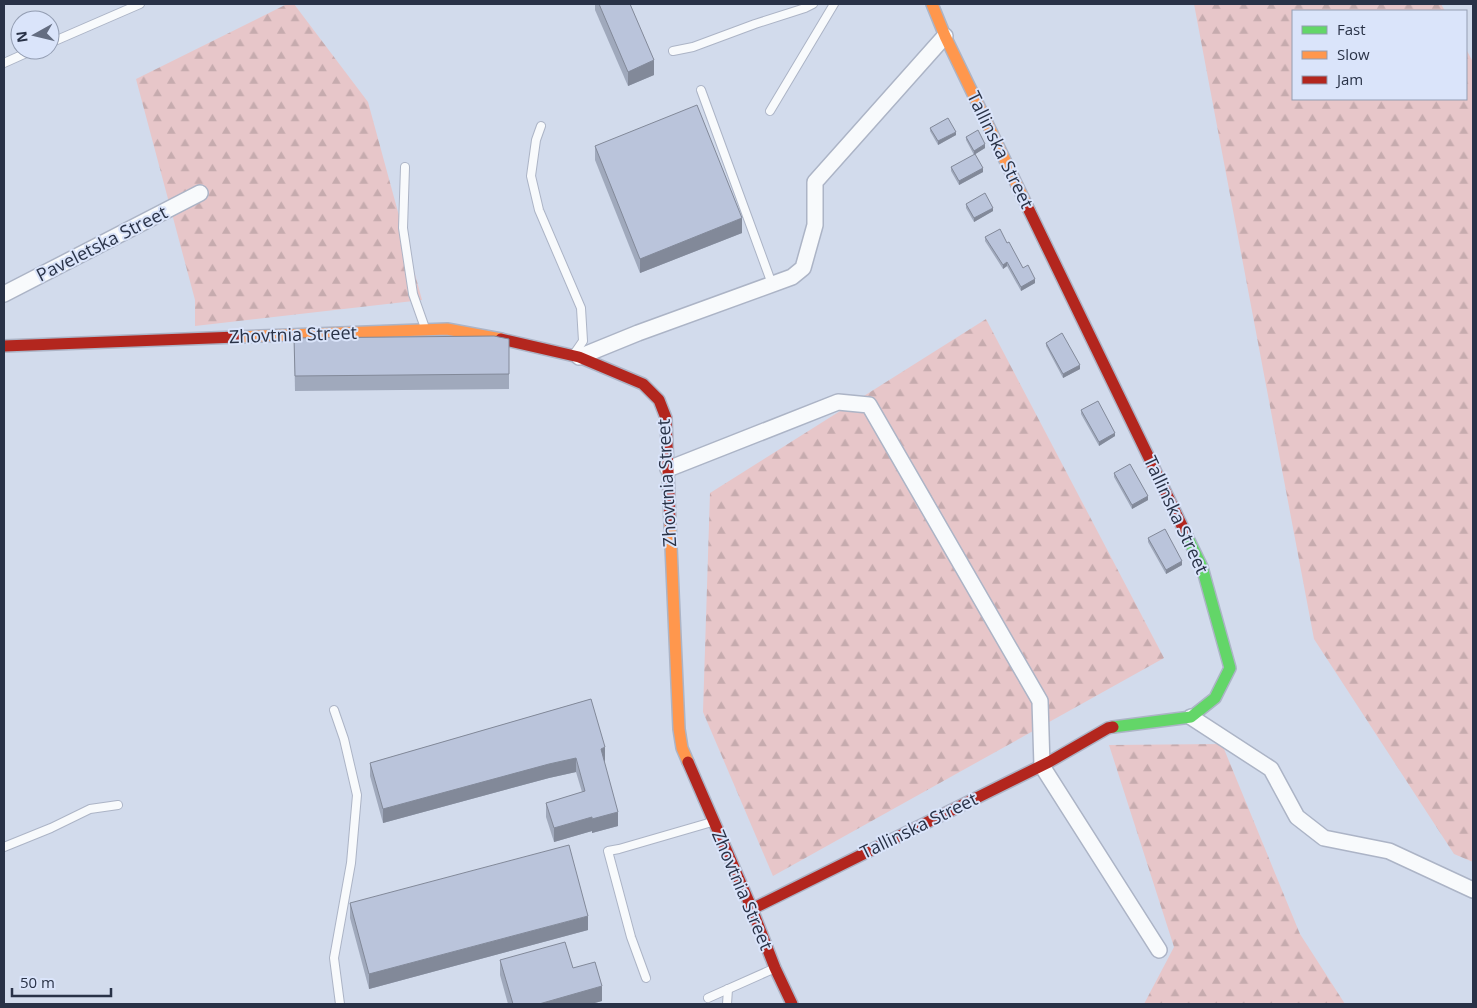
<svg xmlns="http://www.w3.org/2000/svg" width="1477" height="1008" viewBox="0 0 1477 1008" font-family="'Open Sans',sans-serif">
<defs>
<pattern id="forest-firs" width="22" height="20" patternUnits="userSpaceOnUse" patternTransform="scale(1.25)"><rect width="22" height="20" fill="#e7c6c9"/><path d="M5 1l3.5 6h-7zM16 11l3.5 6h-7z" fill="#c6abae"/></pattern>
</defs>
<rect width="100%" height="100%" fill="#d2dbec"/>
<g fill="url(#forest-firs)">
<path d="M287 4H294L368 102 422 300 195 326V300L136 79Z"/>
<path d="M1194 4H1441L1445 11H1293V99H1466V49L1473 62V862L1454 854 1314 639Z"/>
<path d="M986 319 1164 658 773 876 703 712 710 493Z"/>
<path d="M1222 744 1300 934 1345 1004H1144L1174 947 1109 745Z"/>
</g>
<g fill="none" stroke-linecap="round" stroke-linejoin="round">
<defs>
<g id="lane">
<path d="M50 43 140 4"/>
<path d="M673 51 693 47 755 24 805 8 813 4"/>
<path d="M4 63 33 50"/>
<path d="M701 90 772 284"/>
<path d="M770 111 834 4"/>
<path d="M541 126 536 140 531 176 539 210 581 308 583 341 574 354"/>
<path d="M405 167 403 228 413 294 425 328"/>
<path d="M334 710 344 739 357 795 351 863 334 958 340 1004"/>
<path d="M4 847 51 828 90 809 118 805"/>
<path d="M646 978 631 937 608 851 619 849 712 822"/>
<path d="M708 998 773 969"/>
<path d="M727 1004 728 989"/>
</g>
<g id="street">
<path d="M4 294 200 193"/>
<path d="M579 357 638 333 792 277 803 268 815 225V182L945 36"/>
<path d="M668 469 838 402 869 405 1040 701 1042 766 1159 950"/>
<path d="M1191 717 1271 769 1297 817 1324 838 1389 851 1473 890"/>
</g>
<path id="fast" d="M1113 727 1191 717 1215 698 1230 668 1202 567 1184 530"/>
<g id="slow">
<path d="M932 4 945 36 1029 210"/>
<path d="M237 337 447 329 501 339"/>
<path d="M670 523 679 729 682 748 688 762"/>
</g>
<g id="jam">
<path d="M1029 210 1184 530"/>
<path d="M501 339 579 357 643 384 659 400 666 418 670 523"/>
<path d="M4 346 237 337"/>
<path d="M688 762 752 909 775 968 792 1004"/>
<path d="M752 909 1049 762 1108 728 1113 727"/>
</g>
</defs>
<use href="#lane" stroke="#acb4c6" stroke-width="10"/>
<use href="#street" stroke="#acb4c6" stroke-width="18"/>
<use href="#fast" stroke="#acb4c6" stroke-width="14"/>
<use href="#slow" stroke="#acb4c6" stroke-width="14"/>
<use href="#jam" stroke="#acb4c6" stroke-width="14"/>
<use href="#lane" stroke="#f8fafc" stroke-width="8"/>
<use href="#street" stroke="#f8fafc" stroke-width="15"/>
<use href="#fast" stroke="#63d668" stroke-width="11"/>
<use href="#slow" stroke="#ff974d" stroke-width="11"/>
<use href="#jam" stroke="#b3261e" stroke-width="11"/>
</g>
<g fill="#a0a9bc">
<path d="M595 4H630L654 75 628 86 595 10Z"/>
<path d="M930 128 956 135 938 145 930 131Z"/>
<path d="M966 137 985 148 975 154 983 172 959 185 951 171V167L974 155 966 140Z"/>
<path d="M595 146 742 233 640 273 595 160Z"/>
<path d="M966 204 993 211 974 222 966 208Z"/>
<path d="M985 237 1007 243 1023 268 1035 283 1021 291 1007 266 1003 269 985 241Z"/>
<path d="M294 338 509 339V389L295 391Z"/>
<path d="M1046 343 1080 369 1063 378 1046 346Z"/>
<path d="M1081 410 1115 436 1099 446 1081 414Z"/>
<path d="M1114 473 1148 500 1132 509 1114 477Z"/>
<path d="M1148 538 1182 565 1166 574 1148 542Z"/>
<path d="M591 699 605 761 604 762 618 826 592 833V831L554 842 546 817V803L582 792 576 772 549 778 383 823 370 776V763Z"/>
<path d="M350 903 588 930 369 989 350 918Z"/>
<path d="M500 960 573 968 602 1001 591 1004H508L500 975Z"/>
</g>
<g fill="#828999">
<path d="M654 60V75L628 86V72Z"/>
<path d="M956 132V135L938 145V141Z"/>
<path d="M985 144V148L974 155V151Z"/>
<path d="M983 168V172L959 185V181Z"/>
<path d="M993 208V211L974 222V218Z"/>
<path d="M742 218V233L640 273V259Z"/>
<path d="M1007 262V266L1003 269V265Z"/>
<path d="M1035 279V283L1021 291V287Z"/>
<path d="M1080 365V369L1063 378V374Z"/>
<path d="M1115 433V436L1099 446V442Z"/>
<path d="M1148 496V500L1132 509V505Z"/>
<path d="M1182 561V565L1166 574V570Z"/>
<path d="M605 747V761L601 763V749Z"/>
<path d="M576 758V772L549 778 383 823V809L549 764Z"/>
<path d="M618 812V826L592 833V819Z"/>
<path d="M592 817V831L554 842V828Z"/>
<path d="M588 916V930L369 989V974Z"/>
<path d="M602 986V1001L591 1004H539Z"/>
</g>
<g fill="#bac4db" stroke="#828999">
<path d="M599 4H630L654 60 628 72Z"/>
<path d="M697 105 742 218 640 259 595 146Z"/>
<path d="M948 118 956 132 938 141 930 128Z"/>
<path d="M978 130 985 144 974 151 966 137Z"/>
<path d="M975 154 983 168 959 181 951 167Z"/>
<path d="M985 193 993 208 974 218 966 204Z"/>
<path d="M1000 229 1007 243 1009 242 1023 268 1028 265 1035 279 1021 287 1007 262 1003 265 985 237Z"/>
<path d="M1062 333 1080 365 1063 374 1046 343Z"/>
<path d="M494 336 509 339V374L295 376 294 338Z"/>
<path d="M1098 401 1115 433 1099 442 1081 410Z"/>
<path d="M1130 464 1148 496 1132 505 1114 473Z"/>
<path d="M1165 529 1182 561 1166 570 1148 538Z"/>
<path d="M591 699 605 747 601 749 618 812 592 819V817L554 828 546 803 585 791 576 758 549 764 383 809 370 763Z"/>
<path d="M569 845 588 916 369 974 350 903Z"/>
<path d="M565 942 573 968 595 962 602 986 539 1004H513L500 960Z"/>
</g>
<g text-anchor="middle" stroke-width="4" stroke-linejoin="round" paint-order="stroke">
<g font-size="18" fill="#293247" stroke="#dae4fa">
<text transform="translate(1000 150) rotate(64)" y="6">Tallinska Street</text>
<text transform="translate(102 244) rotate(-27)" y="6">Paveletska Street</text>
<text transform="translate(293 335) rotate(-2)" y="6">Zhovtnia Street</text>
<text transform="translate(667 483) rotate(-93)" y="6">Zhovtnia Street</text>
<text transform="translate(1176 515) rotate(65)" y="6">Tallinska Street</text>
<text transform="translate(919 826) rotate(-26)" y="6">Tallinska Street</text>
<text transform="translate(742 890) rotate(67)" y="6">Zhovtnia Street</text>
</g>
</g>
<rect width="1477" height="1008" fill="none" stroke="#293247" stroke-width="10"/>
<rect x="1292" y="10" width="175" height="90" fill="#dae4fa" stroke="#939db2"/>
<rect x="1302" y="26" width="25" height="8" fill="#63d668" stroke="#939db2"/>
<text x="1337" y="35" font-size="15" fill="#293247">Fast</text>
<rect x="1302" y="51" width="25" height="8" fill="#ff974d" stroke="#939db2"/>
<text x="1337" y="60" font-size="15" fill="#293247">Slow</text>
<rect x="1302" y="76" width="25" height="8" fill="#b3261e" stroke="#939db2"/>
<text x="1337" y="85" font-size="15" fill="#293247">Jam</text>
<g transform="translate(35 35) rotate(262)"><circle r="24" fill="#dae4fa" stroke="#939db2"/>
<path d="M0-4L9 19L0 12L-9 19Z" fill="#646d81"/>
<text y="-8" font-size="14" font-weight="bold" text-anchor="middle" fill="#293247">N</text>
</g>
<path d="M12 988v8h99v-8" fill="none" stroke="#293247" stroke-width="2.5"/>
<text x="20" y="988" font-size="15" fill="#293247" stroke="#dae4fa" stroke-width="4" paint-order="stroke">50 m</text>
</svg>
